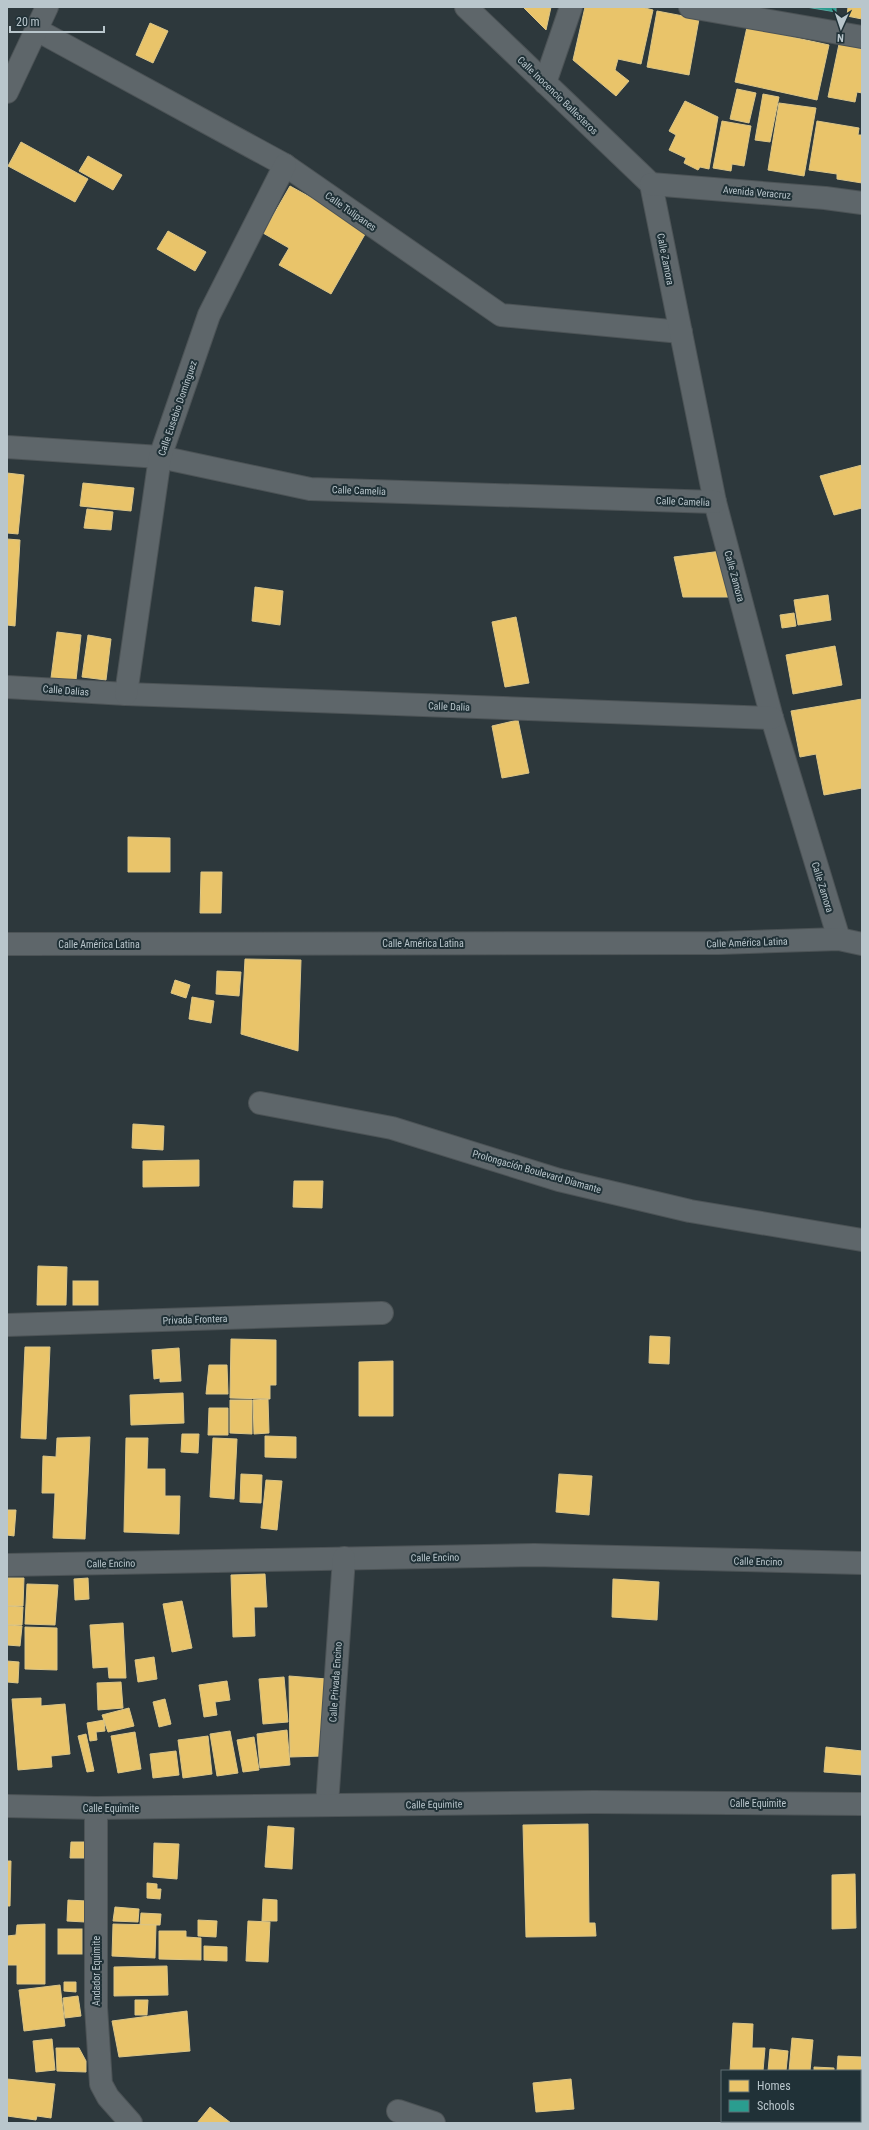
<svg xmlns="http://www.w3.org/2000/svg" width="869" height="2130" viewBox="0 0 869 2130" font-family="'Roboto Condensed',sans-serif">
<rect width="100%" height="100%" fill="#2d383c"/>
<g fill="#e9c46a" stroke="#dbc587">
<path d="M523 7H551L546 30Z"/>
<path d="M585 7H641L653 10 641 64 618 59 615 70 629 81 616 96 573 60Z"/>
<path d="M848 7H862V19L847 16Z"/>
<path d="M657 11 699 19 689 75 647 67Z"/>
<path d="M150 23 168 31 153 63 136 55Z"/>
<path d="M747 27 829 45 817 100 735 82Z"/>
<path d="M839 44 862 49V93L857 92 855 102 828 97Z"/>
<path d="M737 89 756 93 749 123 730 119Z"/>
<path d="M763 94 779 97 770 142 755 140Z"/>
<path d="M685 101 718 117 709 169 700 167 698 170 684 163 686 158 669 150 676 135 669 131Z"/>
<path d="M779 103 816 108 804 176 768 170Z"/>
<path d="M722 121 751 126 744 166 732 164 731 171 713 168Z"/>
<path d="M817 121 859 128 858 135H862V183L837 179V174L809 170Z"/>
<path d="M21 142 88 179 75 202 8 166Z"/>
<path d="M88 156 122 175 113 190 79 171Z"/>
<path d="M290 186 368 229 331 294 279 265 289 248 263 233Z"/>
<path d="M168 231 206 252 195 271 157 249Z"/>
<path d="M862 465V508L834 515 820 476Z"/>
<path d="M7 473 24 475 18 534 7 533Z"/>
<path d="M83 483 134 488 131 511 80 506Z"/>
<path d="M87 509 113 512 111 530 84 528Z"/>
<path d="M7 539 20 540 15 626 7 625Z"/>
<path d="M722 551 733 597H683L674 557Z"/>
<path d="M255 587 283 591 280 625 252 621Z"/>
<path d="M828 595 831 620 798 625 794 600Z"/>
<path d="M794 613 796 626 782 628 780 615Z"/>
<path d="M516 617 529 683 505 687 492 622Z"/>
<path d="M57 632 81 635 76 680 51 678Z"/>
<path d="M88 635 111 639 106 680 82 677Z"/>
<path d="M835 646 842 685 793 694 786 655Z"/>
<path d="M862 699V788L824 795 816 754 800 757 791 711Z"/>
<path d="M518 720 529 773 502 778 492 726Z"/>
<path d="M128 837 170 838V872H128Z"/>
<path d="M201 872H222L221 913H200Z"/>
<path d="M245 959 301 960 298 1051 241 1034Z"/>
<path d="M217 971 241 972 239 996 216 994Z"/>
<path d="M175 980 190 985 186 998 171 993Z"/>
<path d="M192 997 214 1001 211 1023 189 1019Z"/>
<path d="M133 1124 164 1126 163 1150 132 1148Z"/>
<path d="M199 1160V1186L143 1187V1161Z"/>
<path d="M294 1181H323L322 1208 293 1207Z"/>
<path d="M38 1266 67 1267 66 1305H37Z"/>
<rect x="73" y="1281" width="25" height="24"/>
<path d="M650 1336 670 1337 669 1364 649 1363Z"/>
<path d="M231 1339 276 1340V1385H270V1399L230 1398Z"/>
<path d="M25 1347H50L46 1439 21 1438Z"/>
<path d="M179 1348 181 1381 160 1382V1378L154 1379 152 1350Z"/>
<path d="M393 1361V1416H359V1362Z"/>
<path d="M209 1365H227L228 1394H206Z"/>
<path d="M183 1393 184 1423 131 1425 130 1395Z"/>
<path d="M268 1399 269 1433 254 1434 253 1400Z"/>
<path d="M230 1400H252V1434L230 1433Z"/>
<path d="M209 1408H228V1435H208Z"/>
<path d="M182 1434H199L198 1453 181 1452Z"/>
<path d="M265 1436 296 1437V1458L265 1457Z"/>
<path d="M90 1437 85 1539 53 1538 55 1493H42L43 1456 56 1457 57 1438Z"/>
<path d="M126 1438H148L147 1469H165V1496H180L179 1534 124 1532Z"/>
<path d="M213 1438 237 1439 234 1499 210 1497Z"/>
<path d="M241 1474 262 1475 261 1503 240 1502Z"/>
<path d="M559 1474 592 1476 589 1515 556 1512Z"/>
<path d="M266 1480 282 1481 277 1530 261 1528Z"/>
<path d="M7 1510H16L14 1536 7 1535Z"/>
<path d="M265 1574 267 1607H254L255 1636 233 1637 231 1575Z"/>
<path d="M7 1578H24L23 1606H7Z"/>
<path d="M88 1578 89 1599 75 1600 74 1579Z"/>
<path d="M613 1579 659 1582 657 1620 612 1617Z"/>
<path d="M27 1584 58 1585 55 1625 25 1624Z"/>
<path d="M182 1601 192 1648 172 1652 163 1604Z"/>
<path d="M7 1606 23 1607 22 1625H7Z"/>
<path d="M123 1623 126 1678H109L108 1667 93 1668 90 1625Z"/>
<path d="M7 1625 22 1626 20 1646 7 1645Z"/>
<path d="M25 1627 57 1628V1670L25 1669Z"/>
<path d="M154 1657 157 1679 138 1682 135 1660Z"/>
<path d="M7 1661 19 1662 18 1683 7 1682Z"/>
<path d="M289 1676 327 1679 323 1756 290 1757Z"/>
<path d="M284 1677 288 1722 263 1724 259 1679Z"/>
<path d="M227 1681 230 1700 215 1702 217 1715 204 1717 199 1685Z"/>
<path d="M121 1682 123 1708 98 1710 97 1683Z"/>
<path d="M41 1698V1706L65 1704 70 1754 51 1756 52 1767 18 1770 12 1699Z"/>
<path d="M165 1699 171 1724 159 1727 153 1702Z"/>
<path d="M129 1708 134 1726 108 1732 102 1715Z"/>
<path d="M104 1720 105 1731 96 1732 97 1740 90 1741 87 1723Z"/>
<path d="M287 1730 290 1765 260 1768 257 1734Z"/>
<path d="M230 1731 238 1773 217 1776 210 1734Z"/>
<path d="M135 1732 141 1769 118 1773 111 1736Z"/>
<path d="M86 1734 94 1771 87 1772 78 1736Z"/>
<path d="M208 1736 212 1774 183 1778 178 1740Z"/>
<path d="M254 1737 259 1770 243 1772 237 1740Z"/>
<path d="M826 1747 862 1751V1775L824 1772Z"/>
<path d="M176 1751 179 1775 153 1778 150 1754Z"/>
<path d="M588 1824 589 1923H595L596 1936 526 1937 523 1825Z"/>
<path d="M268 1826 294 1828 292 1869 265 1867Z"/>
<path d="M71 1842H87V1858H70Z"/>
<path d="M154 1843 179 1844 177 1879 153 1877Z"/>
<path d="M7 1861H11L10 1906H7Z"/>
<path d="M855 1874 856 1928 832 1929V1875Z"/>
<path d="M147 1883 157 1884V1889H161L160 1899 147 1898Z"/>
<path d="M263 1899 277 1900V1921H262Z"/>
<path d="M68 1900 86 1901 85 1922 67 1921Z"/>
<path d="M115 1907 139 1909 138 1922 113 1921Z"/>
<path d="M141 1913 161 1914 160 1925H140Z"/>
<path d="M198 1920 217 1921 216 1937 198 1936Z"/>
<path d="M248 1921 270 1922 268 1962 246 1961Z"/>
<path d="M45 1924V1984H17V1965H7V1936L16 1935 17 1925Z"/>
<path d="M113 1924 156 1925 155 1958 112 1956Z"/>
<rect x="58" y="1929" width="24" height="25"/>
<path d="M159 1931H186V1937L201 1938V1960L159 1959Z"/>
<path d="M204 1946 227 1947V1961L204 1960Z"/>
<path d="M167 1966 168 1995 114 1996V1967Z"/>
<path d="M64 1982H76V1992L64 1991Z"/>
<path d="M60 1985 65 2026 24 2031 19 1990Z"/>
<path d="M78 1996 81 2016 65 2018 63 1998Z"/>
<path d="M135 2000H148L147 2015H135Z"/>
<path d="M187 2011 190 2051 119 2057 112 2021Z"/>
<path d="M733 2023 753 2024 752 2048H765L763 2071H730Z"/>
<path d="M792 2038 813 2040 810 2071H789Z"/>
<path d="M52 2039 55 2070 36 2072 33 2041Z"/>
<path d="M56 2048H79L86 2061V2072L57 2071Z"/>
<path d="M770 2049 788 2051 786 2071H768Z"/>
<path d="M838 2056 862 2057 860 2097V2071H837Z"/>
<path d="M814 2067 834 2068V2071H814Z"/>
<path d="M7 2079 55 2084 51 2118 37 2116 36 2120 7 2116Z"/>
<path d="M571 2079 574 2109 536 2112 533 2083Z"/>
<path d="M210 2107 231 2123H197Z"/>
</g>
<path fill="#2a9d8f" stroke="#55a9a1" d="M806 7H836V12Z"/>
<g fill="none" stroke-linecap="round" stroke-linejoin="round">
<defs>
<g id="minor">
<path d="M466 7 651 184"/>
<path d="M690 7 862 37"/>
<path d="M37 30 285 165 501 315 681 332"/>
<path d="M545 83 571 7"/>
<path d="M7 92 47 7"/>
<path d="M651 184 715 502 772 718 839 939"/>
<path d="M651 184 825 198 862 203"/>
<path d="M7 447 160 457 310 489 715 502"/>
<path d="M7 687 126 694 772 718"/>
<path d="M126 694 160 457 209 315 285 165"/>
<path d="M7 944 719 943 839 939 862 944"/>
<path d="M260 1103 392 1128 559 1180 690 1211 862 1240"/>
<path d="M7 1325 382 1313"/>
<path d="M7 1565 534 1555 862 1563"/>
<path d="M327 1805 344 1558"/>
<path d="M7 1806 96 1808 594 1802 862 1804"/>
<path d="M96 1808V2007L101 2084 108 2097 131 2123"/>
<path d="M398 2111 434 2123"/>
</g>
</defs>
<use href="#minor" stroke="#4c5356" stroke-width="24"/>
<use href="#minor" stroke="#5e666a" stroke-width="22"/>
</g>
<g text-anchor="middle" stroke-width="4" stroke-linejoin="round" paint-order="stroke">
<g font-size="10" fill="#b9c6cc" stroke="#203137">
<text transform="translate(558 95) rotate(44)" y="4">Calle Inocencio Ballesteros</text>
<text transform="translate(757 192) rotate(5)" y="4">Avenida Veracruz</text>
<text transform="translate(351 211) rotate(35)" y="4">Calle Tulipanes</text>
<text transform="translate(666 259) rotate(79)" y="4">Calle Zamora</text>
<text transform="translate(177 408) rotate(-71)" y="4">Calle Eusebio Domínguez</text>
<text transform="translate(359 490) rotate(2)" y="4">Calle Camelia</text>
<text transform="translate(683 501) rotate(2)" y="4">Calle Camelia</text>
<text transform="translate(735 576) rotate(75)" y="4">Calle Zamora</text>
<text transform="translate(66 690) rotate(4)" y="4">Calle Dalias</text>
<text transform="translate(449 706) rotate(2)" y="4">Calle Dalia</text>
<text transform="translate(823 887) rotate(73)" y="4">Calle Zamora</text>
<text transform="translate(747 942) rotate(-2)" y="4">Calle América Latina</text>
<text x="423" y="947">Calle América Latina</text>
<text x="99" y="948">Calle América Latina</text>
<text transform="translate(537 1171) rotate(16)" y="4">Prolongación Boulevard Diamante</text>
<text transform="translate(195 1319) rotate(-2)" y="4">Privada Frontera</text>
<text transform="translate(435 1557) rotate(-1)" y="4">Calle Encino</text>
<text transform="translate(758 1561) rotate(1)" y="4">Calle Encino</text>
<text transform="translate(111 1563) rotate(-1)" y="4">Calle Encino</text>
<text transform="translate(335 1682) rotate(-86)" y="4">Calle Privada Encino</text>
<text x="758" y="1807">Calle Equimite</text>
<text transform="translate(434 1804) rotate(-1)" y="4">Calle Equimite</text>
<text x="111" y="1812">Calle Equimite</text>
<text transform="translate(96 1971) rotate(-90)" y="4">Andador Equimite</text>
</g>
</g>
<rect width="869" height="2130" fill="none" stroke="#b9c6cc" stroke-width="16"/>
<rect x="721" y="2070" width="140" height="52" fill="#203137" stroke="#5d6d73"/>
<rect x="729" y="2080" width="20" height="12" fill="#e9c46a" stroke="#5d6d73"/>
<text x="757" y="2090" font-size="12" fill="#b9c6cc">Homes</text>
<rect x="729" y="2100" width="20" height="12" fill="#2a9d8f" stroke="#5d6d73"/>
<text x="757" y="2110" font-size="12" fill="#b9c6cc">Schools</text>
<g transform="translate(841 28) rotate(183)" stroke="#203137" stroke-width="3" paint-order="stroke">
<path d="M0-3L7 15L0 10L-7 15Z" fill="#b9c6cc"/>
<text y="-6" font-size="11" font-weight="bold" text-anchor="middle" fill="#b9c6cc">N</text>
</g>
<path d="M10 26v6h94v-6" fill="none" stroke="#b9c6cc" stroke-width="2"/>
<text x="16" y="26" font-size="12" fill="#b9c6cc" stroke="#203137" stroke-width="3" paint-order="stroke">20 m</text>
</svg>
